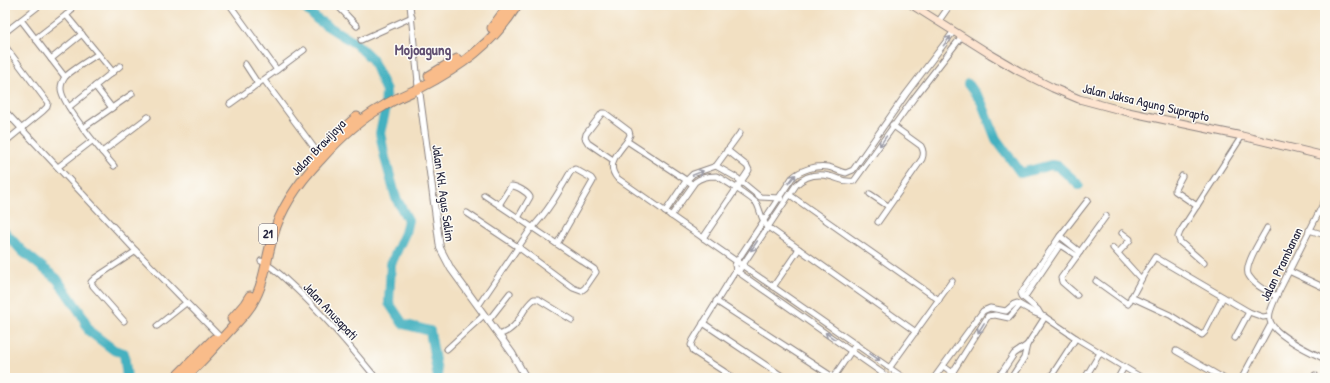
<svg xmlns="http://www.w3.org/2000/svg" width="1330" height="383" viewBox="0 0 1330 383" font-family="'Patrick Hand',sans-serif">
<rect width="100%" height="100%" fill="#fdfcf7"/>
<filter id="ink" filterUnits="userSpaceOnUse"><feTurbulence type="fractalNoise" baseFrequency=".025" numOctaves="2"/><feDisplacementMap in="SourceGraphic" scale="8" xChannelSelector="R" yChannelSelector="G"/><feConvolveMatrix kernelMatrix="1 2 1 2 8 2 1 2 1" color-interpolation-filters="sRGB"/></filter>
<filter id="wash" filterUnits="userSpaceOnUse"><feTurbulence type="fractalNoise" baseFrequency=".012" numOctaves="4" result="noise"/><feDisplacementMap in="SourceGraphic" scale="16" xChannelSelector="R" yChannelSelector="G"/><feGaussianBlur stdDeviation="0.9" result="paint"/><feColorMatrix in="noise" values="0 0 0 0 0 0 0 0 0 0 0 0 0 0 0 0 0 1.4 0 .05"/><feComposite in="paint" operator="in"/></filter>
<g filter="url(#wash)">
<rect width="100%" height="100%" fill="#f2e0c2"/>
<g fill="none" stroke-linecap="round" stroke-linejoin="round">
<g stroke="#44b1c0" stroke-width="10">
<path d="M302 5 318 20 356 44 372 59 386 91 385 112 380 133 385 158 396 198 408 220 405 233 391 264 389 303 403 324 430 331 438 378"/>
<path d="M968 84 981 101 996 139 1021 173 1051 165 1058 166 1079 185"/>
<path d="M5 232 22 251 57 279 82 315 89 331 114 350 124 353 127 378"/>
</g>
</g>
</g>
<g filter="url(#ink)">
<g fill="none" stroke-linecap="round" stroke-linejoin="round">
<defs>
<g id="minor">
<path d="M230 5 277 70 230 104"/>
<path d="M337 5 357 26"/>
<path d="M410 5 418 82"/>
<path d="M66 15 113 72"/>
<path d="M21 20 65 77"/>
<path d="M938 22 950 5"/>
<path d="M8 30 40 5"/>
<path d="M35 39 70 12 71 9 69 5"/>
<path d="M361 40 412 17"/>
<path d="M5 46 48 103 47 107 43 111 5 142"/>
<path d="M98 54C90 59 71 71 65 77 63 80 61 85 61 88 60 103 103 153 114 166"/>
<path d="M51 59 82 34"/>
<path d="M245 64 258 84"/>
<path d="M277 70 304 50"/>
<path d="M264 80 318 153"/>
<path d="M95 86 112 108"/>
<path d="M69 107 120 66"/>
<path d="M5 111 136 251 222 339"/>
<path d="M83 128 132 94"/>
<path d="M627 141C619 152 605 164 617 178L904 378"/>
<path d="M102 152 148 117"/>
<path d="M613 160 588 143 585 138 586 134 602 113H605L629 131 630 135 627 141 692 184"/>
<path d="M716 166 740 133"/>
<path d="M58 167 92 141"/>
<path d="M1182 176 1175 189V191L1197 206"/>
<path d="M870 194 888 206"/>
<path d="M790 195 939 300"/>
<path d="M1325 200 1275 299C1272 307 1267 316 1271 323 1277 336 1312 353 1325 359"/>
<path d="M499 205 511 186C517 186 527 192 530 197L518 218"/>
<path d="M665 212 686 181 693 174 716 166 737 178 760 197 779 198 781 199"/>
<path d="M467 213 518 247 573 288 581 291 585 288 596 272 594 269 484 195"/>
<path d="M671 216 695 182C700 178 709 176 716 176 720 177 755 200 757 204 761 212 761 220 768 227L916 332"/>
<path d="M878 222 922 159C924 154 924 151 921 146L892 125"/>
<path d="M1267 228C1262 238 1242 267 1249 276 1255 286 1267 291 1276 296"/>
<path d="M1309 230 1325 235"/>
<path d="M1060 236 1080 252"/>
<path d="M703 238 749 170 747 166 727 150"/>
<path d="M1113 248 1141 279"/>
<path d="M1118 253 1130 240V239L1122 233"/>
<path d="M261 261C274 267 284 278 295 288 324 315 350 346 376 378"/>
<path d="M1204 263 1180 242 1178 237 1180 232 1242 136"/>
<path d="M736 270 735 265 737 261 792 178C800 170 816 165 828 167 834 168 839 172 846 173L853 170 906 94 954 31"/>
<path d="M1289 271 1325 288"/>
<path d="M738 272 885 375 887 378"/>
<path d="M1096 281 1128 304 1143 276 1155 257 1249 312 1263 317 1269 316"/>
<path d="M773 287 799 249"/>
<path d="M1077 295 1062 282 1061 278 1106 216"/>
<path d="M1131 297 1170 315 1202 335 1205 332 1223 297"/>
<path d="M1024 298 1060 245 1077 256"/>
<path d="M716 301 833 377"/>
<path d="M478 306 530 230C547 213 559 192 571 171L575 169 591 178 593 181 557 244"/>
<path d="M1041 315 1038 310 1022 296 1021 293 1060 236 1088 200"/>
<path d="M124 321 93 286 91 282 95 278 136 251"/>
<path d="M488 321 510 293"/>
<path d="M703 323 785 378"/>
<path d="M157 326 186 303"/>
<path d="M499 335C522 327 518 312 534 299H538L572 320"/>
<path d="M1235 338 1249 312"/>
<path d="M1027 345 1045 317"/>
<path d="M447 349 484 315"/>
<path d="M1176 351 1223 378"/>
<path d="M943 366 953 373"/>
<path d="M890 367 952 281"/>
<path d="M734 378 694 352 691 345 693 340 736 270 738 272 796 185C805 176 816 173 829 176 839 178 843 183 854 181L914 98 962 36"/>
<path d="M833 378 856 344"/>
<path d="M934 378 983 311 990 308 1006 311 1014 304 1017 303 1035 313 1045 317 1076 338 1142 378"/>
<path d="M949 378 988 316 995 315 1009 318 1020 305"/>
<path d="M998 378 1014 354 1027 345 1024 358 1011 378"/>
<path d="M1051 378 1052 375 1076 338"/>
<path d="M1085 378 1100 353"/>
<path d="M1118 378 1124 367"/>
<path d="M1242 378 1271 324"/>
<path d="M1314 378 1315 375"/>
</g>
<path id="tertiary" d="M418 82 440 248 451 269 512 353 526 378"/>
<path id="secondary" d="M912 5 990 54 1019 71 1053 88 1079 99 1128 112 1242 136 1325 156"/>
<g id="trunk">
<path d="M492 28 509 5"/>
<path d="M429 76 457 59"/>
<path d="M310 162 335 136 357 117"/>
<path d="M232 319 245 304 250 296"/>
<path d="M175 378 214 339"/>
<path d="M184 378C201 363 215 346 230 330 238 321 247 313 253 302 265 282 266 258 273 236 281 207 300 181 320 160 337 141 360 119 382 107 394 99 407 94 420 88 460 67 493 44 517 5"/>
</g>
</defs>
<use href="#minor" stroke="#8a817e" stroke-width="7"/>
<use href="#tertiary" stroke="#8a817e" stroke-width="8"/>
<use href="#secondary" stroke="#8a817e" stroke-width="9"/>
<use href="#trunk" stroke="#8a817e" stroke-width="11"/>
<use href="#minor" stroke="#fff" stroke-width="5"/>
<use href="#tertiary" stroke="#fff" stroke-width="6"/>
<use href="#secondary" stroke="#fde4d0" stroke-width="7"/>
<use href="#trunk" stroke="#f9bc8a" stroke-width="9"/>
</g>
<defs><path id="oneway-shaft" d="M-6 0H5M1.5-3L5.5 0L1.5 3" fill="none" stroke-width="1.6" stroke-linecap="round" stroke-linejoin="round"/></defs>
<g stroke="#9c9ca7">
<use href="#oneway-shaft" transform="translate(947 41) rotate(-52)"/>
<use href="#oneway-shaft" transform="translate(883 141) rotate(125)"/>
<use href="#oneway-shaft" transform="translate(698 173) rotate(-22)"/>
<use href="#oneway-shaft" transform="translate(792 179) rotate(-51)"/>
<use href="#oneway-shaft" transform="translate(754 246) rotate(124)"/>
<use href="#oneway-shaft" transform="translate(981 328) rotate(122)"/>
<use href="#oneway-shaft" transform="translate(830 336) rotate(-145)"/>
<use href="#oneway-shaft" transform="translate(875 357) rotate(35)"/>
</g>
</g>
<g text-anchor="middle" stroke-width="3" stroke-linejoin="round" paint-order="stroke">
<rect fill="#fdfcf7" stroke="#646373" stroke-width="1" x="259" y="224" width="18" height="20" rx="3"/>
<g font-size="12" font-weight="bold" fill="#22223b">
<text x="268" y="238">21</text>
</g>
<g font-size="13" fill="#22223b" stroke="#fdfcf7">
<text transform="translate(1146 102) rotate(13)" y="5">Jalan Jaksa Agung Suprapto</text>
<text transform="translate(318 147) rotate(-46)" y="5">Jalan Brawijaya</text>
<text transform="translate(444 193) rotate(82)" y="5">Jalan KH. Agus Salim</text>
<text transform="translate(1281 264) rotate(-64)" y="5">Jalan Prambanan</text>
<text transform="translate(331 311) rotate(47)" y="5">Jalan Anusapati</text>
</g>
<g font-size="15" font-weight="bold" fill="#615072" stroke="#fdfcf7">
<text x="423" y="55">Mojoagung</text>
</g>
</g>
<rect width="1330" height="383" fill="none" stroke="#fdfcf7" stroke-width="20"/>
</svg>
